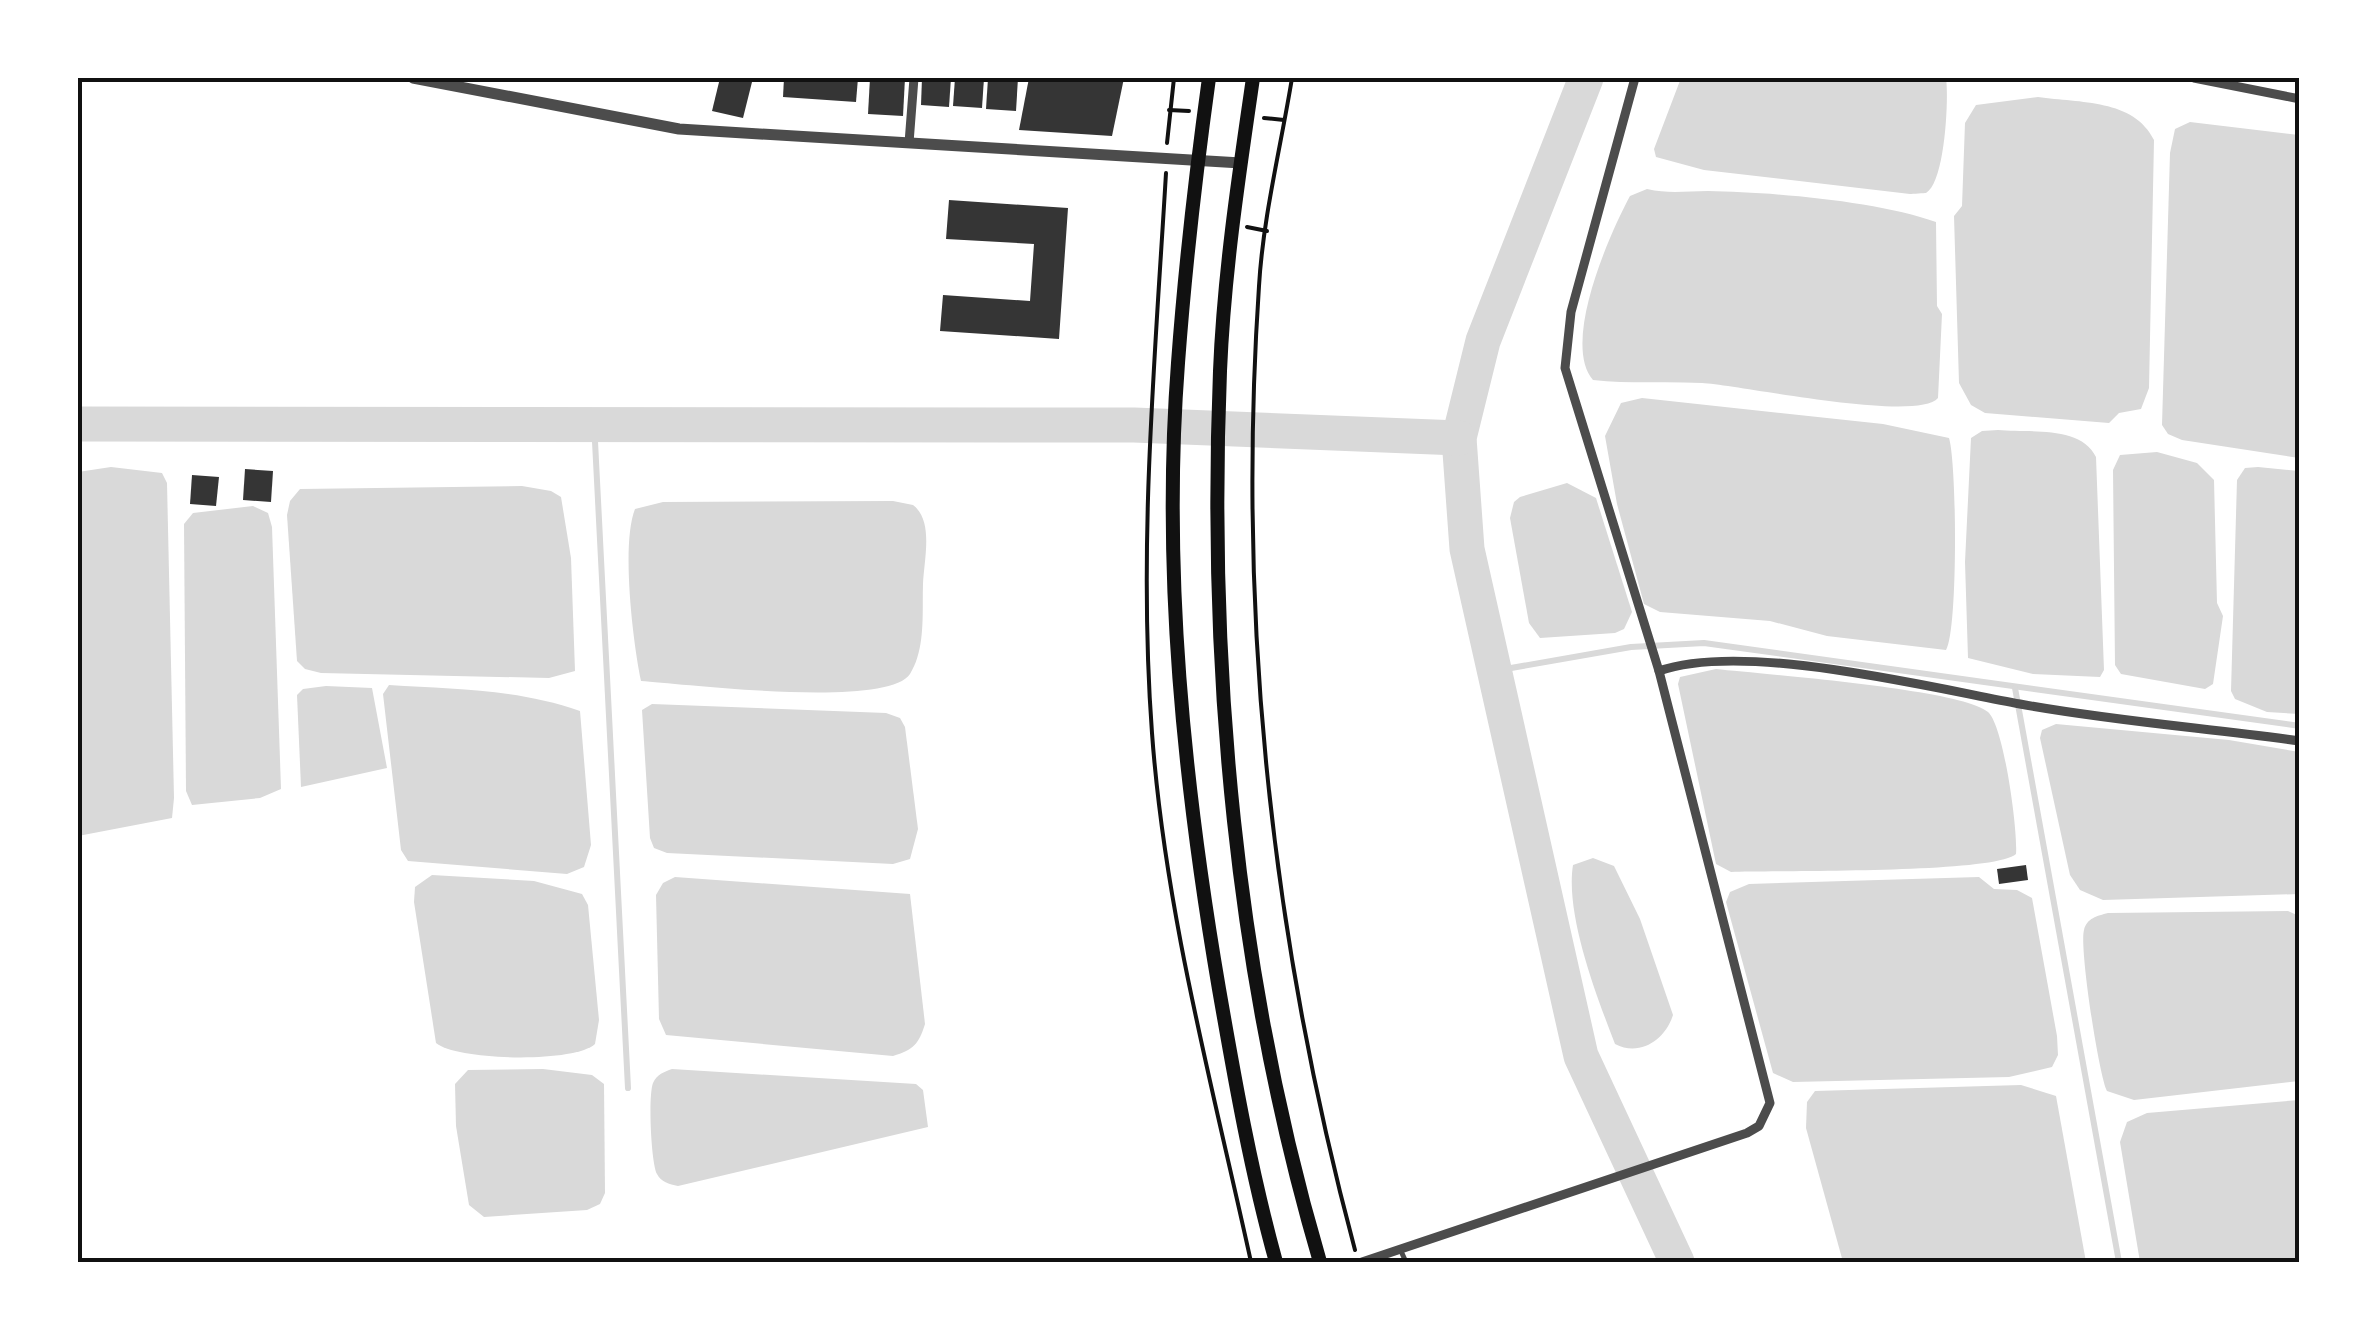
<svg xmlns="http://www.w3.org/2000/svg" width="2377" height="1340" viewBox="0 0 2377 1340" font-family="'Open Sans',sans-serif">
<rect width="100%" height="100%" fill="#fff"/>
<g fill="#d9d9d9">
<path d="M1681 78H1946C1949 98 1945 183 1926 193 1925 193 1912 194 1910 194L1704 170 1656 157 1654 149Z"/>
<path d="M2038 97C2080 103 2134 99 2154 140L2149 388 2141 409 2119 413 2109 423 1985 413 1971 405 1959 383 1954 216 1962 206 1965 123 1976 105Z"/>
<path d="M2190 122 2299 135V458L2182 440 2168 434 2162 425 2170 153 2175 129Z"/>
<path d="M1647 189C1669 194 1686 191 1708 191 1771 192 1878 201 1936 222L1937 306 1942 314 1938 398C1916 423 1740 385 1702 383 1666 381 1629 384 1593 380 1561 343 1610 233 1630 196Z"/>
<path d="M1642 398 1883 424 1949 438C1957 464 1958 631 1946 650L1827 636 1770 621 1660 612 1644 604 1617 504 1605 436 1621 403Z"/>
<path d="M1998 430C2028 433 2081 425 2096 457L2104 670 2100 677 2033 674 1968 658 1965 562 1971 438 1982 431Z"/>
<path d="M2157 452 2197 463 2214 480 2217 603 2223 616 2213 684 2205 689 2121 674 2115 665 2113 470 2120 455Z"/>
<path d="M111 467 162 473 167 483 174 798 172 818 78 836V472Z"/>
<path d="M2258 467 2299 471V714L2267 712 2235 699 2231 691 2237 480 2245 468Z"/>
<path d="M1567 483 1596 498 1632 612 1624 629 1615 633 1540 638 1529 623 1510 518 1514 502 1520 497Z"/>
<path d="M522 486 551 491 561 497 571 558 575 671 549 678 321 673 305 669 297 661 287 515 290 501 300 489Z"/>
<path d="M893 501 913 505C934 521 924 559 923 584 922 611 926 649 910 674 887 709 686 684 641 681 633 643 621 544 635 509L663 502Z"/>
<path d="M253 506 268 513 272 527 281 789 260 798 192 805 186 791 184 524 193 513Z"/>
<path d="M1716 669C1762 674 1963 689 1988 712 2004 726 2018 831 2016 854 1994 874 1775 870 1731 872L1716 864 1678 684 1680 677Z"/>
<path d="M389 685C454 689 518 689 580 711L591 845 584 867 567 874 408 861 401 850 383 694Z"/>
<path d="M326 686 372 688 387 768 301 787 297 695 303 689Z"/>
<path d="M652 704 886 713 900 718 905 727 918 829 910 859 893 864 667 853 654 848 650 838 642 710Z"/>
<path d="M2056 724 2229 740 2299 752V894L2103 900 2080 890 2070 875 2040 738 2042 730Z"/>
<path d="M1593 858 1614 866 1640 919 1673 1015C1665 1040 1640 1057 1615 1044 1597 997 1565 915 1573 865Z"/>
<path d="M432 875 534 881 582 894 588 905 599 1020 595 1044C575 1063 458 1061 436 1043L414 902 415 887Z"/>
<path d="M675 877 910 894 925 1024C919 1044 913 1050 893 1056L666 1035 659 1019 656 895 663 883Z"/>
<path d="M1979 877 1994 889 2017 890 2032 898 2057 1036 2058 1055 2052 1067 2009 1077 1793 1082 1773 1073 1726 902 1730 892 1749 884Z"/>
<path d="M2288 911 2299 916V1081L2134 1100 2107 1091C2099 1076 2079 947 2084 930 2087 918 2097 916 2108 913Z"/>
<path d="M543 1069 592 1075 604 1084 605 1193 600 1204 587 1210 484 1217 469 1205 456 1126 455 1084 468 1070Z"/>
<path d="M672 1069 916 1084 923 1090 928 1127 678 1186C669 1184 661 1182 657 1174 651 1162 648 1096 653 1083 657 1074 664 1072 672 1069Z"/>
<path d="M2021 1085 2056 1096 2086 1262H1843L1806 1128 1807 1102 1815 1091Z"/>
<path d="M2299 1100V1262H2140L2120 1142 2127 1122 2147 1113Z"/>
</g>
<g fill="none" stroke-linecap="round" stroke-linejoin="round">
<g stroke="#d9d9d9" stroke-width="6">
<path d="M594 422 628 1088"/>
<path d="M1494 671 1631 647 1704 643 2300 726"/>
<path d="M2015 688 2119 1262"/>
</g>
<g stroke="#d9d9d9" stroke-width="35">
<path d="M1586 78 1483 341 1459 438 1467 549 1581 1056 1677 1262"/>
<path d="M78 424 1134 425 1459 438"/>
</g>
</g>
<g fill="#353535">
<path d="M720 78H753L743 118 712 111Z"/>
<path d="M784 78H858L856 102 783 97Z"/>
<path d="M870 78H905L903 116 868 114Z"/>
<path d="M922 78H951L949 107 921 105Z"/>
<path d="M955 78H984L982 108 953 106Z"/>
<path d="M988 78H1018L1016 111 986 109Z"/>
<path d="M1029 78H1124L1112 136 1019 130Z"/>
<path d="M949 200 1068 208 1059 339 940 331 943 295 1030 301 1034 244 946 239Z"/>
<path d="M245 469 273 471 271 502 243 500Z"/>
<path d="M192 475 219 477 216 506 190 504Z"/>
<path d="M2026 865 2028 880 1999 884 1997 869Z"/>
</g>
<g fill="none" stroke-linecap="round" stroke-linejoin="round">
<g stroke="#111" stroke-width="4">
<path d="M1292 78C1281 146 1263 217 1259 286 1237 612 1271 936 1355 1250"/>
<path d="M1169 110 1189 111"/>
<path d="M1264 118 1284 120"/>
<path d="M1167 143 1174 78"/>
<path d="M1166 173C1155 359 1138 546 1152 733 1165 912 1213 1088 1251 1262"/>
<path d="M1247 227 1267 231"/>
</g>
<path stroke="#4c4c4c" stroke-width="5" d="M1400 1249 1406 1262"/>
<g stroke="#4c4c4c" stroke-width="9">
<path d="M2194 78 2300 99"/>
<path d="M909 143 914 78"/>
<path d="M1659 671C1744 641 1928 687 2020 704 2112 721 2207 728 2300 741"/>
<path d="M1362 1262 1747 1133 1759 1126 1770 1103 1659 671 1565 368 1571 312 1635 78"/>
</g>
<path stroke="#4c4c4c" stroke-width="11" d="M413 78 679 129 1241 163"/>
<g stroke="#111" stroke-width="14">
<path d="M1209 78C1196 172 1185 268 1178 363 1162 572 1184 784 1219 989 1235 1081 1251 1172 1276 1262"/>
<path d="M1253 78C1239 174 1224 273 1220 371 1208 669 1236 976 1320 1262"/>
</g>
</g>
<rect width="2377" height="1340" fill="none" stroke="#ffffff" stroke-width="160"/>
<rect x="80" y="80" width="2217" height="1180" fill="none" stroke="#111" stroke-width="4"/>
</svg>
